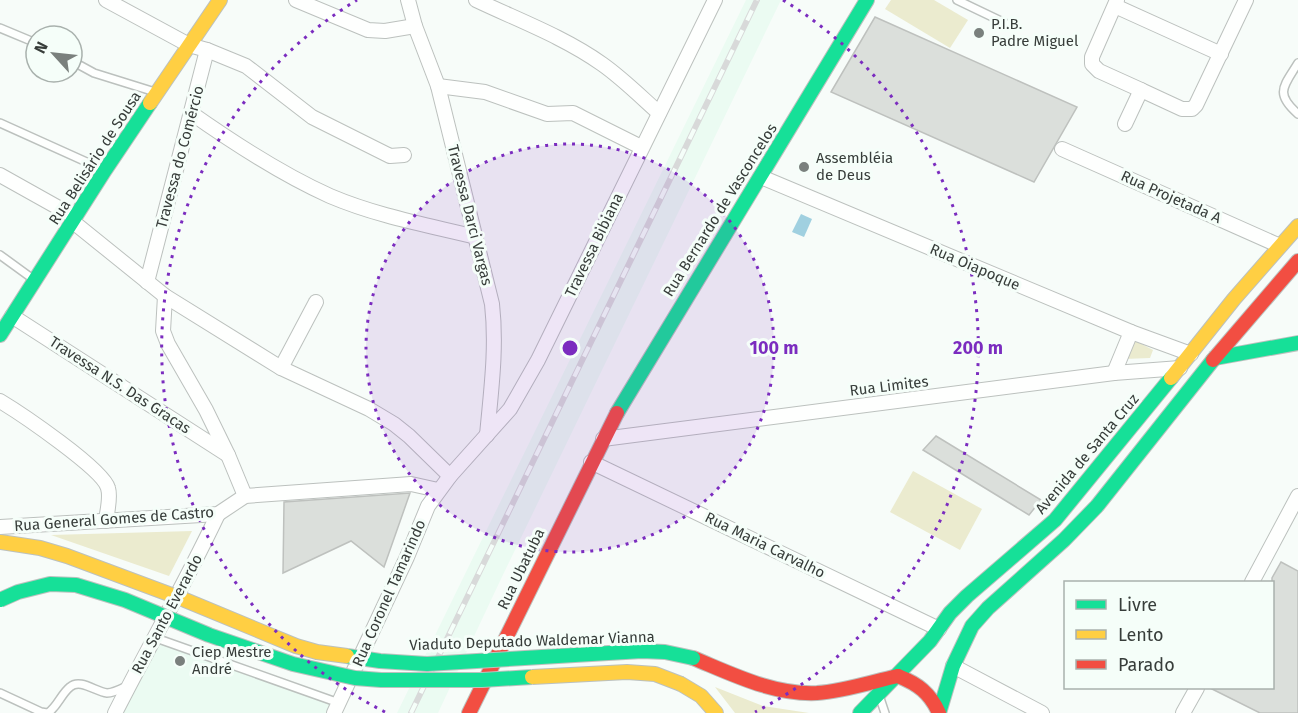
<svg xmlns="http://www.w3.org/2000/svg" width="1298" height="713" viewBox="0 0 1298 713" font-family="'Fira Sans',sans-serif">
<rect width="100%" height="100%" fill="#f7fcf9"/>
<g fill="#ebfbf2">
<path d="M746 0H781L500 581 438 713H397Z"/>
<path d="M153 637 335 705 331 713H115Z"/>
</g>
<g fill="#ebebcf">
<path d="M891 0H934L968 20 950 48 885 9Z"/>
<path d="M1132 339 1153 350 1150 358 1124 359Z"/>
<path d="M913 471 982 509 960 550 890 512Z"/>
<path d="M192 531 169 576 51 535Z"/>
<path d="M715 687 763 706 809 713H735Z"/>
</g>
<path fill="#a0d0e0" d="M801 214 812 219 804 237 792 232Z"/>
<g fill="#dbdfdb" stroke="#bec1be" stroke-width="1.5">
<path d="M875 17 1077 107 1034 182 831 92Z"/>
<path d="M936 436 1041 500 1029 515 923 450Z"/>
<path d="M410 493 384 567 351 541 283 573 284 502Z"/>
<path d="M1281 562 1298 571V713H1260L1208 687H1272V578Z"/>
</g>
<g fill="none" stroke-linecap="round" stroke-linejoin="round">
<defs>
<g id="lane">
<path d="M957 0 1005 23"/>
<path d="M0 28 36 43"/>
<path d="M72 61 94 73 155 92"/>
<path d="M1298 63C1284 86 1274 93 1298 114"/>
<path d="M0 123 102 169"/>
<path d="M0 255 33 279"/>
<path d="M153 637 339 703"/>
<path d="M0 693 41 712 47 713"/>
<path d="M880 698 885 713"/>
<path d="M48 713C58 706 61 694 70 687 80 678 96 692 107 693 113 693 119 690 125 687"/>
</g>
<g id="street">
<path d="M106 0 189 45 207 50 147 282"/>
<path d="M296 0 368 30 385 31 415 26"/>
<path d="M408 0 415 26 438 86 492 304C497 348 491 391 487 435"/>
<path d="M476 0C518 20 564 37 602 64 622 78 640 96 659 113"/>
<path d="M1117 0 1092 57V64L1099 71 1141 90"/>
<path d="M1115 6 1221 54"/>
<path d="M207 50 246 66 312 117 390 156 404 155"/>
<path d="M438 86 485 92 547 114 573 113 641 147"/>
<path d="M191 113C235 144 281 174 330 196 377 216 427 225 476 237"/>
<path d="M1125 124 1141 90 1182 109H1192L1196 105 1246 0"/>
<path d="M1062 149 1280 246"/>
<path d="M0 175 75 217"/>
<path d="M761 177 1131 332 1191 354"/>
<path d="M72 221 165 296 281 368 369 409 394 424 409 436 450 476"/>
<path d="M165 296 163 331 168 344 206 410 228 455 245 496"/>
<path d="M12 316 228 455"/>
<path d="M281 368 316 302"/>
<path d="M1114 373 1131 332"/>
<path d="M0 401C20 413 103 469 108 488 111 498 107 511 106 521"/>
<path d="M603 439 1114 373 1180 368"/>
<path d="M591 462 939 629"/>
<path d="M0 527 218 514 245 496 411 484 438 490"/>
<path d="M1252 582 1298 496"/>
<path d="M953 666 1042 713"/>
<path d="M115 713C149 646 186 582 218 514"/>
<path d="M334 713 407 557 428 506 450 476 510 409 538 360 715 0"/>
<path d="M1183 713 1197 688"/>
</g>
<g id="fast">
<path d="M0 335 105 170 150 103"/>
<path d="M1215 358 1298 343"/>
<path d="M617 413 867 0"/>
<path d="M860 713 930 641 950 613 967 596 1055 520 1171 378"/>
<path d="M939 713 953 666 972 626 988 608 1064 540 1097 506 1213 360"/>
</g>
<g id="slow">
<path d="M150 103 220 0"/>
<path d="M1171 378 1234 299 1298 226"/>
<path d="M681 684 701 696 716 713"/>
</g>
<g id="jam">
<path d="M1213 360 1298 261"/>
<path d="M693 658C732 674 773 695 817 693 844 691 871 682 898 676"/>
<path d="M898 676C918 684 930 693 939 713"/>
<path d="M469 713 617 413"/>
</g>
</defs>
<use href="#lane" stroke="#bcc1be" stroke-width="10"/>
<use href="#street" stroke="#bcc1be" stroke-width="16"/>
<use href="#fast" stroke="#bcc1be" stroke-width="16"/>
<use href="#slow" stroke="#bcc1be" stroke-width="16"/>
<use href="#jam" stroke="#bcc1be" stroke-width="16"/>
<use href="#lane" stroke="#fefffe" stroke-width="7"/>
<use href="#street" stroke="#fefffe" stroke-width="14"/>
<use href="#fast" stroke="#16e098" stroke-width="14"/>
<use href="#slow" stroke="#ffcf43" stroke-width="14"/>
<use href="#jam" stroke="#f24e42" stroke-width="14"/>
<defs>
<path id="rail" d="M411 713 757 0"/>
</defs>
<use href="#rail" stroke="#d8d9d9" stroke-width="6"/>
<use href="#rail" stroke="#f5fef9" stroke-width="4" stroke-dasharray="11" stroke-linecap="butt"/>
<defs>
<g id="fast-bridge">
<path d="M0 600 18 592 50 584 76 585 125 600 209 635 293 664 355 678 381 680H482L532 677"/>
<path d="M347 656 380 661 427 664 642 651 665 652 693 658"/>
</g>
<g id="slow-bridge">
<path d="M0 542 40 548 67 556 185 600 296 646 317 652 347 656"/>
<path d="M532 677 627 672 655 674 681 684"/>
</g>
</defs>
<use href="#fast-bridge" stroke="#bcc1be" stroke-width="16" stroke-linecap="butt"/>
<use href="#slow-bridge" stroke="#bcc1be" stroke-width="16" stroke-linecap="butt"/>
<use href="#fast-bridge" stroke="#16e098" stroke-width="14"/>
<use href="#slow-bridge" stroke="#ffcf43" stroke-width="14"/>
</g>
<circle cx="570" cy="348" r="204" fill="#7b2cbf" fill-opacity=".12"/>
<g fill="none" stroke="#7b2cbf" stroke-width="3" stroke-dasharray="3 6">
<circle cx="570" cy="348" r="204"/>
<path d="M385 712A408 408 0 0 1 357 0M783 0A408 408 0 0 1 755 712"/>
</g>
<g fill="#7a807d" stroke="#f5fef9" stroke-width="2">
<circle cx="979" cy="33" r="6"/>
<circle cx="804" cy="167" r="6"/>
<circle cx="180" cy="661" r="6"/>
</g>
<g text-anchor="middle" stroke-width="6" stroke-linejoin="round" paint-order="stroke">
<g font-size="15" fill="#373d3a" stroke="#f5fef9" text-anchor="start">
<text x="991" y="29">P.I.B.<tspan x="991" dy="17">Padre Miguel</tspan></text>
<text x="816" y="163">Assembléia<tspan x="816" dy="17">de Deus</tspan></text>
<text x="192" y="657">Ciep Mestre<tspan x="192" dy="17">André</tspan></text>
</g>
<g font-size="15" fill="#373d3a" stroke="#f5fef9">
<text transform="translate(180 157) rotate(-75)" y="5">Travessa do Comércio</text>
<text transform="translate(95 158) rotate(-57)" y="5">Rua Belisário de Sousa</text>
<text transform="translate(1171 197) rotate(24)" y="5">Rua Projetada A</text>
<text transform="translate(720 210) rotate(-58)" y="5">Rua Bernardo de Vasconcelos</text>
<text transform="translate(470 215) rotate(76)" y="5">Travessa Darci Vargas</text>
<text transform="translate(594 245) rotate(-64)" y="5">Travessa Bibiana</text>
<text transform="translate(975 267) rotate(23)" y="5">Rua Oiapoque</text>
<text transform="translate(120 385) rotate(33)" y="5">Travessa N.S. Das Gracas</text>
<text transform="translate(889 386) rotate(-7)" y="5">Rua Limites</text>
<text transform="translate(1087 454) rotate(-50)" y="5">Avenida de Santa Cruz</text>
<text transform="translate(114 519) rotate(-4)" y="5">Rua General Gomes de Castro</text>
<text transform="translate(765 545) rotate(26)" y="5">Rua Maria Carvalho</text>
<text transform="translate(521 569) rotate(-64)" y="5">Rua Ubatuba</text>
<text transform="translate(389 593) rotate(-66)" y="5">Rua Coronel Tamarindo</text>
<text transform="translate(167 614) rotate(-62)" y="5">Rua Santo Everardo</text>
<text transform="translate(532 641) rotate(-2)" y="5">Viaduto Deputado Waldemar Vianna</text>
</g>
</g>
<circle cx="570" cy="348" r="9" fill="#7b2cbf" stroke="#f5fef9" stroke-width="3"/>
<g font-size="18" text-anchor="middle" font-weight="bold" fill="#7b2cbf" stroke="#f5fef9" stroke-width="6" stroke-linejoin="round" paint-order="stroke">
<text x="774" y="354">100 m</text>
<text x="978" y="354">200 m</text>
</g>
<rect x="1064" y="581" width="210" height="108" fill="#f5fef9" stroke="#a9b1ad" stroke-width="1.5"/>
<rect x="1076" y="600" width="30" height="9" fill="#16e098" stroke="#a9b1ad" stroke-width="1.5"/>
<text x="1118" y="611" font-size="18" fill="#373d3a">Livre</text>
<rect x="1076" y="630" width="30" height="9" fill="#ffcf43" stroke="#a9b1ad" stroke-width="1.5"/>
<text x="1118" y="641" font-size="18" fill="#373d3a">Lento</text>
<rect x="1076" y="660" width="30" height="9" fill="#f24e42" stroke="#a9b1ad" stroke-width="1.5"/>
<text x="1118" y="671" font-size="18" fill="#373d3a">Parado</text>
<g transform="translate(54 54) rotate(297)"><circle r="28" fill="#f5fef9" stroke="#a9b1ad" stroke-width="1.5"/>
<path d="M0-4.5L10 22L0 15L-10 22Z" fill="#7a807d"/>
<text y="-9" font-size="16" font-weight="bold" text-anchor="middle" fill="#373d3a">N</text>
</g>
</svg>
